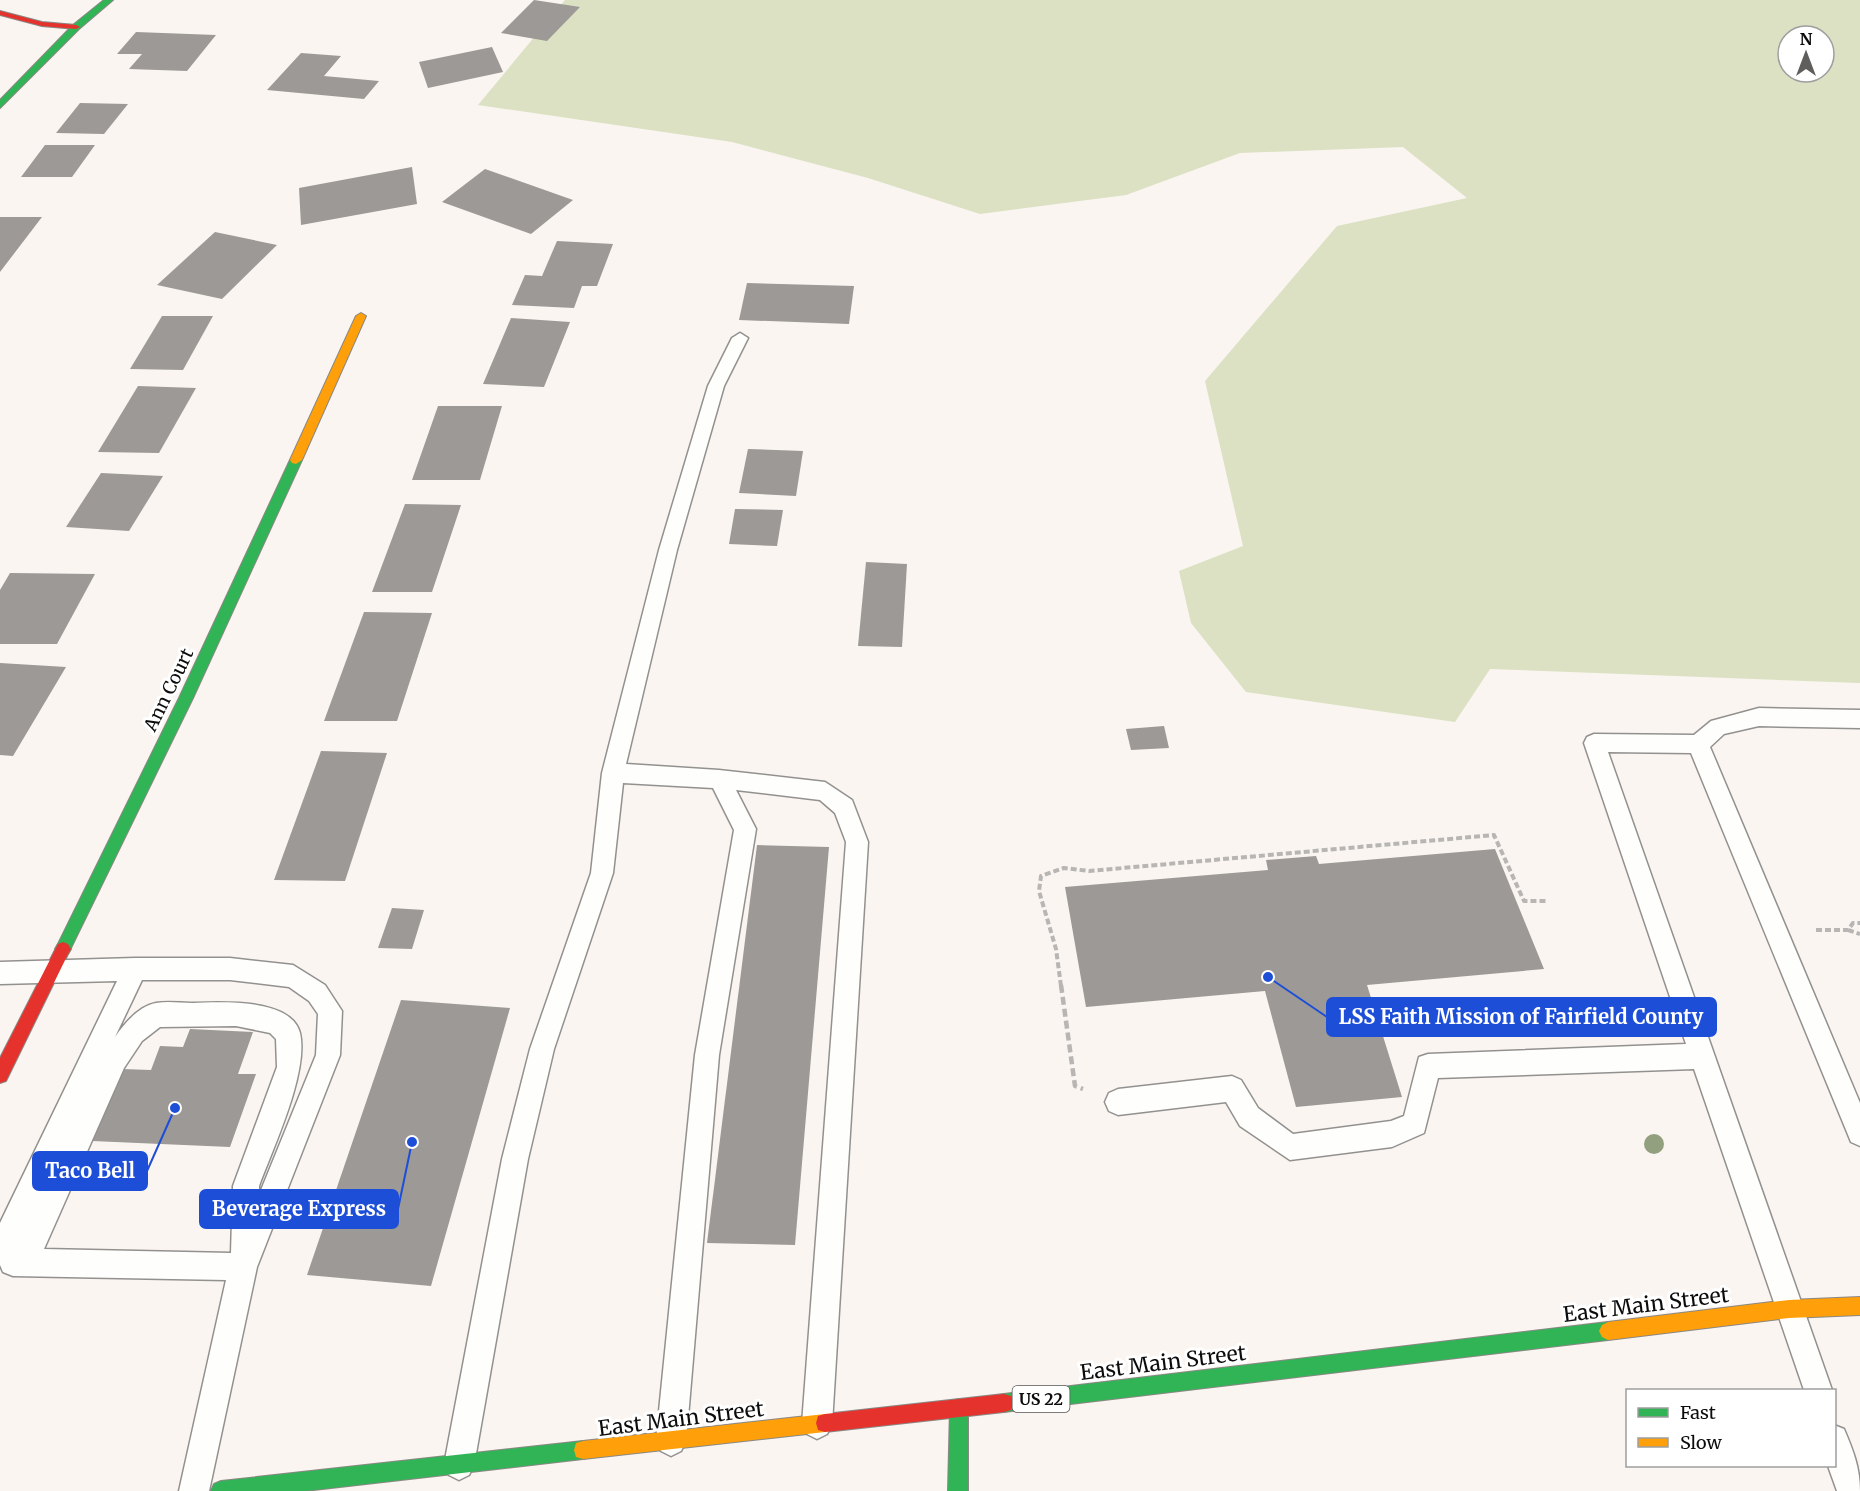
<svg xmlns="http://www.w3.org/2000/svg" width="1860" height="1491" viewBox="0 0 1860 1491" font-family="Merriweather,serif">
<rect width="100%" height="100%" fill="#faf5f0"/>
<path fill="#dbe1c2" fill-rule="evenodd" d="M565 0H1860V683L1490 669 1455 722 1246 692 1191 623 1179 571 1243 546 1205 381 1337 226 1467 198 1403 147 1240 153 1126 195 980 214 868 178 732 142 478 105ZM1788 36H1824V72H1788Z"/>
<g fill="#9c9996">
<path d="M534 0 580 7 547 41 501 33Z"/>
<path d="M136 32 216 35 187 71 129 69 142 54H117Z"/>
<path d="M492 47 503 72 428 88 419 62Z"/>
<path d="M301 53 341 56 324 76 379 81 364 99 267 90Z"/>
<path d="M80 103 128 104 104 134 56 133Z"/>
<path d="M45 145H95L72 177H21Z"/>
<path d="M412 167 417 204 301 225 299 188Z"/>
<path d="M485 169 573 200 531 234 442 202Z"/>
<path d="M0 217H42L0 272Z"/>
<path d="M215 232 277 245 222 299 157 285Z"/>
<path d="M557 241 613 244 597 286H582L574 308 512 305 525 275 542 276Z"/>
<path d="M747 283 854 286 849 324 739 320Z"/>
<path d="M162 316H213L183 370 130 369Z"/>
<path d="M511 318 570 322 544 387 483 384Z"/>
<path d="M138 386 196 388 159 453 98 452Z"/>
<path d="M438 406H502L480 480H412Z"/>
<path d="M748 449 803 451 796 496 739 493Z"/>
<path d="M101 473 163 476 129 531 66 527Z"/>
<path d="M405 504 461 505 432 592H372Z"/>
<path d="M735 509 783 510 777 546 729 544Z"/>
<path d="M866 562 907 564 902 647 858 646Z"/>
<path d="M10 573 95 574 57 644H0V590Z"/>
<path d="M364 612 432 613 397 721H324Z"/>
<path d="M0 663 66 667 13 756 0 755Z"/>
<path d="M1164 726 1169 748 1131 750 1126 729Z"/>
<path d="M321 751 387 753 345 881 274 880Z"/>
<path d="M757 845 829 847 795 1245 707 1243Z"/>
<path d="M1495 849 1544 969 1367 985 1402 1097 1296 1107 1265 991 1086 1007 1065 887 1268 870 1266 860 1316 856 1319 864Z"/>
<path d="M392 908 424 910 412 949 378 948Z"/>
<path d="M401 1000 510 1008 431 1286 307 1275Z"/>
<path d="M190 1029 253 1032 238 1074H256L230 1147 92 1141 122 1069 151 1070 160 1046 183 1047Z"/>
</g>
<g fill="none" stroke-linecap="round" stroke-linejoin="round">
<defs>
<g id="lane">
<path d="M740 333 748 338 724 386 677 550 626 764 719 770 825 782 852 800 868 842 832 1424 827 1434 817 1439 807 1434 802 1424 846 842 835 813 820 800 736 790 756 829 719 1055 686 1441 681 1451 671 1456 661 1451 656 1441 695 1055 734 830 713 788 623 783 613 873 554 1049 528 1159 474 1465 469 1475 459 1480 449 1475 444 1465 502 1159 530 1049 591 873 602 773 659 550 708 386 732 338Z"/>
<path d="M1759 708 1860 710V728L1759 726 1724 734 1710 747 1860 1103V1146L1851 1142 1691 753 1608 752 1832 1390H1804L1694 1069 1438 1078 1424 1133 1392 1147 1290 1160 1240 1126 1226 1102 1118 1115 1109 1111 1105 1102 1109 1093 1118 1089 1232 1076 1241 1080 1258 1108 1293 1134 1391 1121 1404 1116 1419 1057 1428 1054 1686 1044 1584 743 1587 737 1594 734 1694 735 1711 721Z"/>
<path d="M135 958H230L293 965 325 985 342 1011 340 1055 257 1267 209 1491H179L226 1280 13 1276 3 1272 0 1265V1223L117 981 0 984V962ZM142 980H230L289 987 309 1001 318 1014 316 1055 259 1195V1186C273 1148 309 1072 300 1033 291 998 221 1002 193 1003 181 1003 168 1001 156 1003 139 1006 124 1024 115 1037ZM236 1026 270 1033 276 1039 277 1067 233 1186 231 1253 44 1249 124 1068 142 1041 160 1027Z"/>
<path d="M1834 1425 1844 1429C1853 1450 1860 1468 1860 1491H1837L1828 1466H1834Z"/>
</g>
<g id="fast">
<path d="M104 0H113L79 29 0 108V100L73 25Z"/>
<path d="M296 456 302 460 193 698 68 954 63 956 58 954 55 949 58 944 179 698 290 460Z"/>
<path d="M1608 1322 1614 1325 1617 1331 1614 1337 1608 1340 1004 1412 997 1410 995 1403 997 1396 1004 1394Z"/>
<path d="M959 1399 966 1401 968 1408V1491H948L950 1408 952 1401Z"/>
<path d="M583 1441 590 1443 592 1450 590 1457 583 1459 305 1491H211L214 1484 221 1481Z"/>
</g>
<g id="slow">
<path d="M361 313 366 316 302 460 296 464 292 463 290 460 356 316Z"/>
<path d="M1860 1297V1315L1789 1318 1608 1340 1602 1337 1599 1331 1602 1325 1608 1322 1789 1300Z"/>
<path d="M825 1414 832 1416 834 1423 832 1430 825 1432 583 1459 576 1457 574 1450 576 1443 583 1441Z"/>
</g>
<g id="jam">
<path d="M0 11 42 22 76 25 80 27 76 29 42 26 0 15Z"/>
<path d="M63 942 68 944 71 949 68 954 6 1081 0 1083V1058L58 944Z"/>
<path d="M1004 1394 1011 1396 1013 1403 1011 1410 1004 1412 825 1432 818 1430 816 1423 818 1416 825 1414Z"/>
</g>
</defs>
<use href="#lane" stroke="#93918f" stroke-width="3"/>
<use href="#fast" stroke="#8a8885" stroke-width="2"/>
<use href="#slow" stroke="#8a8885" stroke-width="2"/>
<use href="#jam" stroke="#8a8885" stroke-width="2"/>
<g stroke="#b7b6b5" stroke-width="4" stroke-dasharray="6 3" stroke-linecap="butt">
<path d="M1816 930H1848L1853 923H1860"/>
<path d="M1848 930 1860 934"/>
<path d="M1061 986 1056 949 1039 891 1041 876 1064 868 1089 871 1494 835 1524 901H1547"/>
</g>
<path stroke="#b7b6b5" stroke-width="4.5" stroke-dasharray="8 4" stroke-linecap="butt" d="M1061 985 1075 1086 1083 1089"/>
<use href="#lane" fill="#fefefd" fill-rule="evenodd"/>
<use href="#fast" fill="#30b455" fill-rule="evenodd"/>
<use href="#slow" fill="#ff9f0a" fill-rule="evenodd"/>
<use href="#jam" fill="#e5322d" fill-rule="evenodd"/>
</g>
<circle fill="#92a080" cx="1654" cy="1144" r="10"/>
<g text-anchor="middle" stroke-width="6" stroke-linejoin="round" paint-order="stroke">
<rect fill="#fff" stroke="#555" stroke-width="1.5" x="1012.5" y="1386" width="57" height="26" rx="4.5"/>
<g font-size="16" font-weight="bold" fill="#0c0c0c">
<text x="1041" y="1405">US 22</text>
</g>
<g font-size="18" fill="#0c0c0c" stroke="#fff">
<text transform="translate(169 690) rotate(-64)" y="6">Ann Court</text>
</g>
<g font-size="21" fill="#0c0c0c" stroke="#fff">
<text transform="translate(1646 1305) rotate(-7)" y="7">East Main Street</text>
<text transform="translate(1163 1363) rotate(-7)" y="7">East Main Street</text>
<text transform="translate(681 1419) rotate(-7)" y="7">East Main Street</text>
</g>
</g>
<path fill="none" stroke="#1d4ed8" stroke-width="2" d="M1268 977L1327 1017M175 1108L147 1171M412 1142L398 1209"/>
<g fill="#1d4ed8" stroke="#fff" stroke-width="2">
<circle cx="1268" cy="977" r="6"/>
<circle cx="175" cy="1108" r="6"/>
<circle cx="412" cy="1142" r="6"/>
</g>
<g fill="#1d4ed8" stroke="#1d4ed8" stroke-width="2">
<rect x="1327" y="998" width="389" height="38" rx="6"/>
<rect x="33" y="1152" width="114" height="38" rx="6"/>
<rect x="200" y="1190" width="198" height="38" rx="6"/>
</g>
<g font-size="20" text-anchor="middle" font-weight="bold" fill="#fff">
<text x="1521" y="1024">LSS Faith Mission of Fairfield County</text>
<text x="90" y="1178">Taco Bell</text>
<text x="299" y="1216">Beverage Express</text>
</g>
<rect x="1626" y="1389" width="210" height="78" fill="#ffffff" stroke="#9e9e9e" stroke-width="1.5"/>
<rect x="1638" y="1408" width="30" height="9" fill="#30b455" stroke="#9e9e9e" stroke-width="1.5"/>
<text x="1680" y="1419" font-size="18" fill="#0c0c0c">Fast</text>
<rect x="1638" y="1438" width="30" height="9" fill="#ff9f0a" stroke="#9e9e9e" stroke-width="1.5"/>
<text x="1680" y="1449" font-size="18" fill="#0c0c0c">Slow</text>
<g transform="translate(1806 54)"><circle r="28" fill="#ffffff" stroke="#9e9e9e" stroke-width="1.5"/>
<path d="M0-4.5L10 22L0 15L-10 22Z" fill="#5f5e5c"/>
<text y="-9" font-size="16" font-weight="bold" text-anchor="middle" fill="#0c0c0c">N</text>
</g>
</svg>
